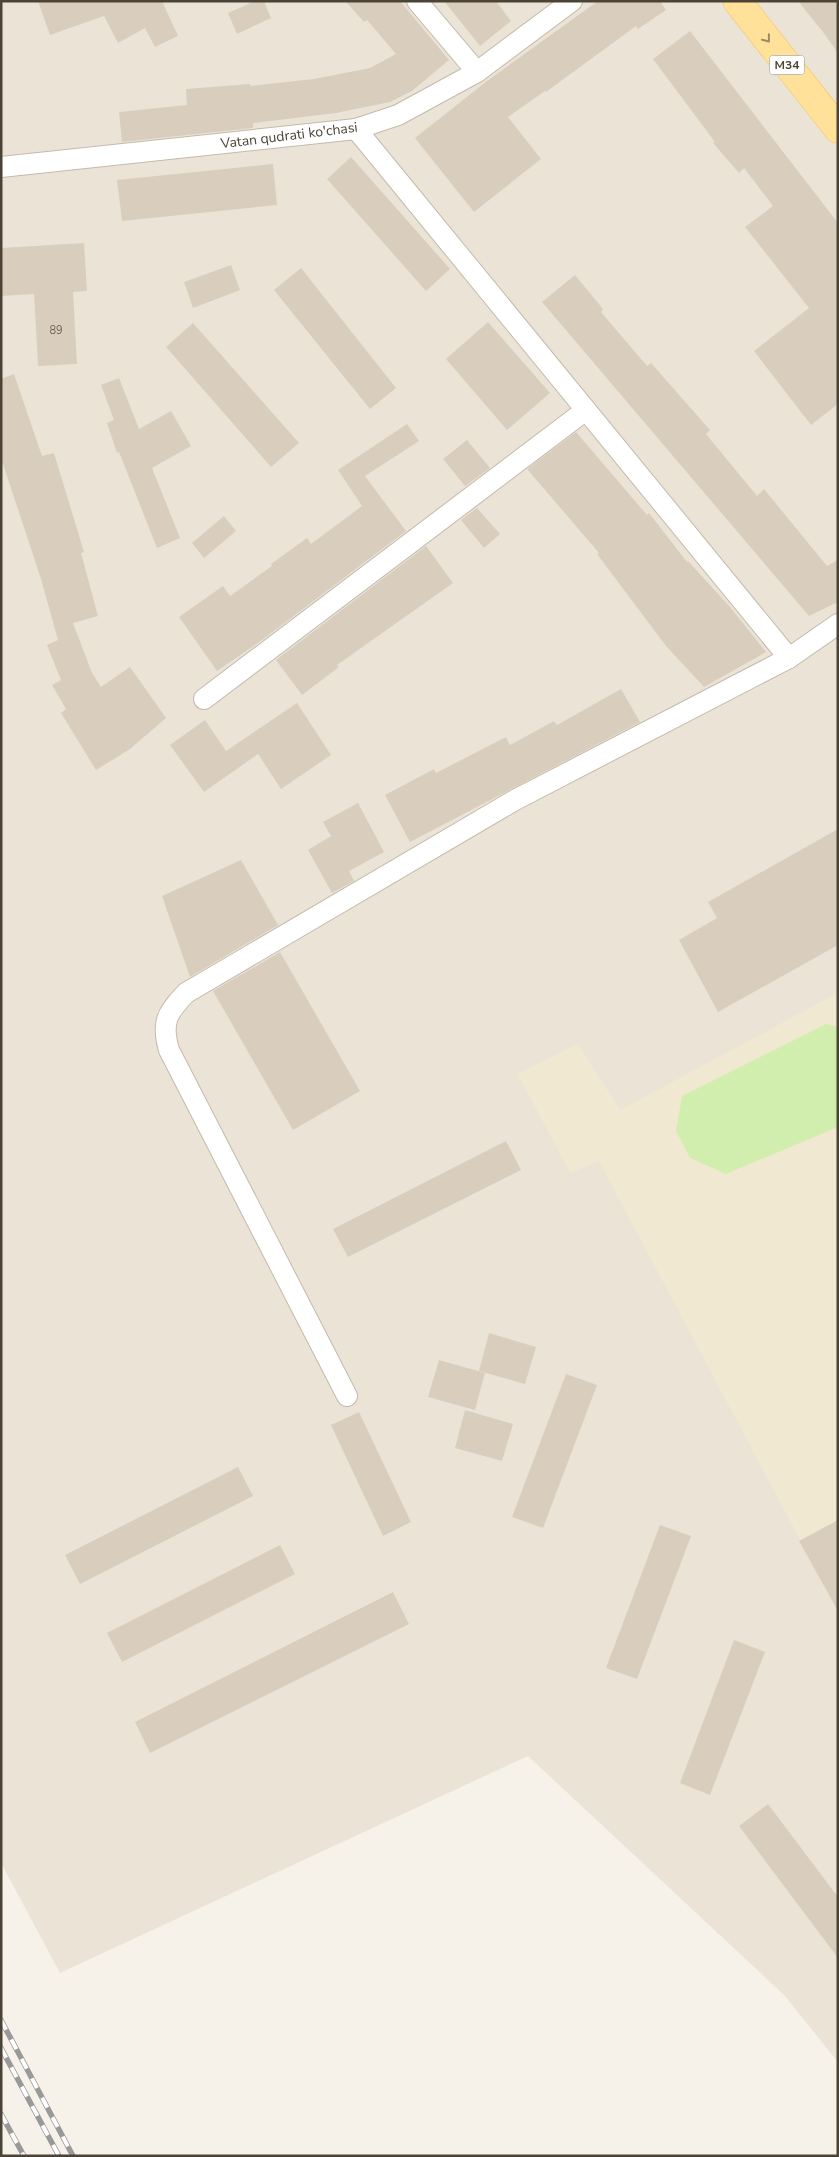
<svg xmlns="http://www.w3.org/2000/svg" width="839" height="2157" viewBox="0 0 839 2157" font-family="'Nunito Sans',sans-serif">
<rect width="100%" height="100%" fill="#f6f2e9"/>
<path fill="#ebe4d6" d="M1 1H838V2062L784 1995 528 1756 60 1973 1 1863Z"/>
<path fill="#f1e8d1" d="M838 993V1611L599 1161 570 1173 518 1074 578 1044 620 1110Z"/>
<path fill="#d2eeae" d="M826 1024 838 1027V1127L726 1174 690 1158 676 1131 682 1096Z"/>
<g fill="#d9cebd">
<path d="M38 1H162L178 36 155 47 145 28 118 43 104 16 50 35Z"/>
<path d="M255 1H264L271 18 237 34 228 13Z"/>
<path d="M345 1H400L449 60 412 91 390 102 336 113 253 123V128L122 142 119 112 187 105 186 89 250 84V86L314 79 370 68 396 54 367 20 364 22Z"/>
<path d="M444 1H496L511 21 480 46Z"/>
<path d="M598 1H660L666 10 638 29 636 26 546 92 545 91 508 117 541 159 474 212 415 138 487 81Z"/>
<path d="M798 1H838V53L823 32Z"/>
<path d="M690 31 838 223V404L811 425 754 351 809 308 745 227 773 206 744 168 739 173 713 143 715 142 653 59Z"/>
<path d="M351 157 450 269 426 291 327 179Z"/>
<path d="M273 164 277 205 122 221 117 180Z"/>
<path d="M84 243 87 291 73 292 77 364 38 366 34 294 1 296V248Z"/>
<path d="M231 265 240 290 193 308 184 282Z"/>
<path d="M301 268 396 388 370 409 274 290Z"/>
<path d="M575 275 603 309 601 312 647 366 651 363 710 430 706 434 757 496 764 489 827 566 838 560V602L809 616 542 302Z"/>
<path d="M488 322 550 393 507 430 446 359Z"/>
<path d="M193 323 299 443 271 467 166 347Z"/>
<path d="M14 374 42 456 54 453 84 552 81 553 98 616 73 623 92 673 101 687 130 667 166 718 130 749 96 770 61 713 66 709 52 685 61 680 47 645 58 640 41 579 1 458V379Z"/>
<path d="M119 378 139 429 171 411 191 446 152 468 180 538 157 548 119 452 117 453 107 423 114 420 101 385Z"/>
<path d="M407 424 419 441 365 476 406 531 262 640 217 671 179 617 223 586 230 596 272 566 271 564 307 538 311 544 362 506 338 470Z"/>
<path d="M576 432 647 515 649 513 687 562 688 561 731 608 766 652 704 687 666 646 597 554 599 553 527 469Z"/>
<path d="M467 440 490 468 465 486 443 459Z"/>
<path d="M477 508 500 534 484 548 461 520Z"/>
<path d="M224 516 236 531 204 558 192 543Z"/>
<path d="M426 546 453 583 337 665 339 667 302 695 276 660Z"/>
<path d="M621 689 640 722 410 842 385 795 434 769 436 773 506 737 510 745 554 721 557 725Z"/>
<path d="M297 703 331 755 281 789 258 754 204 792 170 745 205 720 226 751Z"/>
<path d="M358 803 384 852 349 871 354 881 332 893 308 850 331 836 323 822Z"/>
<path d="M838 829V945L718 1012 679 940 717 918 708 902Z"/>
<path d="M241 860 278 925 190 977 162 896Z"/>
<path d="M280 952 360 1091 293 1130 213 991Z"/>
<path d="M506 1141 521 1170 348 1257 333 1229Z"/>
<path d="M489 1333 536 1347 525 1384 479 1371Z"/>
<path d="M439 1360 485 1373 475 1410 428 1397Z"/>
<path d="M566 1374 597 1385 543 1528 512 1517Z"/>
<path d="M465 1410 513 1424 502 1461 455 1448Z"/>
<path d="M359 1412 411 1522 383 1536 331 1425Z"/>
<path d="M238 1467 253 1496 80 1584 65 1555Z"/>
<path d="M838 1520V1611L799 1541Z"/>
<path d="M660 1525 691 1536 637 1679 606 1668Z"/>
<path d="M280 1545 295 1574 122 1662 107 1633Z"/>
<path d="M393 1592 409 1624 150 1753 135 1722Z"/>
<path d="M734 1640 765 1652 710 1795 680 1783Z"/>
<path d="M768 1804 838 1897V1958L739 1826Z"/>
</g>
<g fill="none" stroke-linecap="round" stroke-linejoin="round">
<defs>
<g id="minor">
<path d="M417 1 477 72"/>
<path d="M356 129 789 658"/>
<path d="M1 167 356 129 398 115 477 72 572 1"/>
<path d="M204 699 586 410"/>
<path d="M347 1396 169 1050C161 1022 167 1013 186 993L515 800 789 658 838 624"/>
</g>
<path id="primary" d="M737 1 838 129"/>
</defs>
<use href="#minor" stroke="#c3baaa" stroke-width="22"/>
<use href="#primary" stroke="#f1c45c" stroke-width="29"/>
<use href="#minor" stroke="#fff" stroke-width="20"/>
<use href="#primary" stroke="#ffe199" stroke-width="28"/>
<defs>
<g id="rail">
<path d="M1 2020 73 2156"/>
<path d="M1 2048 59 2156"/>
<path d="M1 2114 24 2156"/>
</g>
</defs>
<use href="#rail" stroke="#999" stroke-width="5.5"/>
<use href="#rail" stroke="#fff" stroke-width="4" stroke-dasharray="11" stroke-linecap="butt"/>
</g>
<defs><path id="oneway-chevron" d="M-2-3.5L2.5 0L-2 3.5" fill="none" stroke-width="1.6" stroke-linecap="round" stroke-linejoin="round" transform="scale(1.25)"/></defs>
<use stroke="#9c8a63" href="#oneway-chevron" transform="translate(767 39) rotate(52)"/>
<g text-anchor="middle" stroke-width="4.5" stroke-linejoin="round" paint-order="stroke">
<g font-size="11" fill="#6e6658">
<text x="56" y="334">89</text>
</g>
<rect fill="#fff" stroke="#817b72" stroke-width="1" x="769.5" y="55.5" width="35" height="19" rx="4"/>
<g font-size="12" font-weight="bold" fill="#4b4336">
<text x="787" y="69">M34</text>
</g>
<g font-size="14" fill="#4b4336" stroke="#fff">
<text transform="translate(289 135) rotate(-7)" y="5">Vatan qudrati ko'chasi</text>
</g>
</g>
<rect width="839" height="2157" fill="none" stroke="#4b4336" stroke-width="5"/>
</svg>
